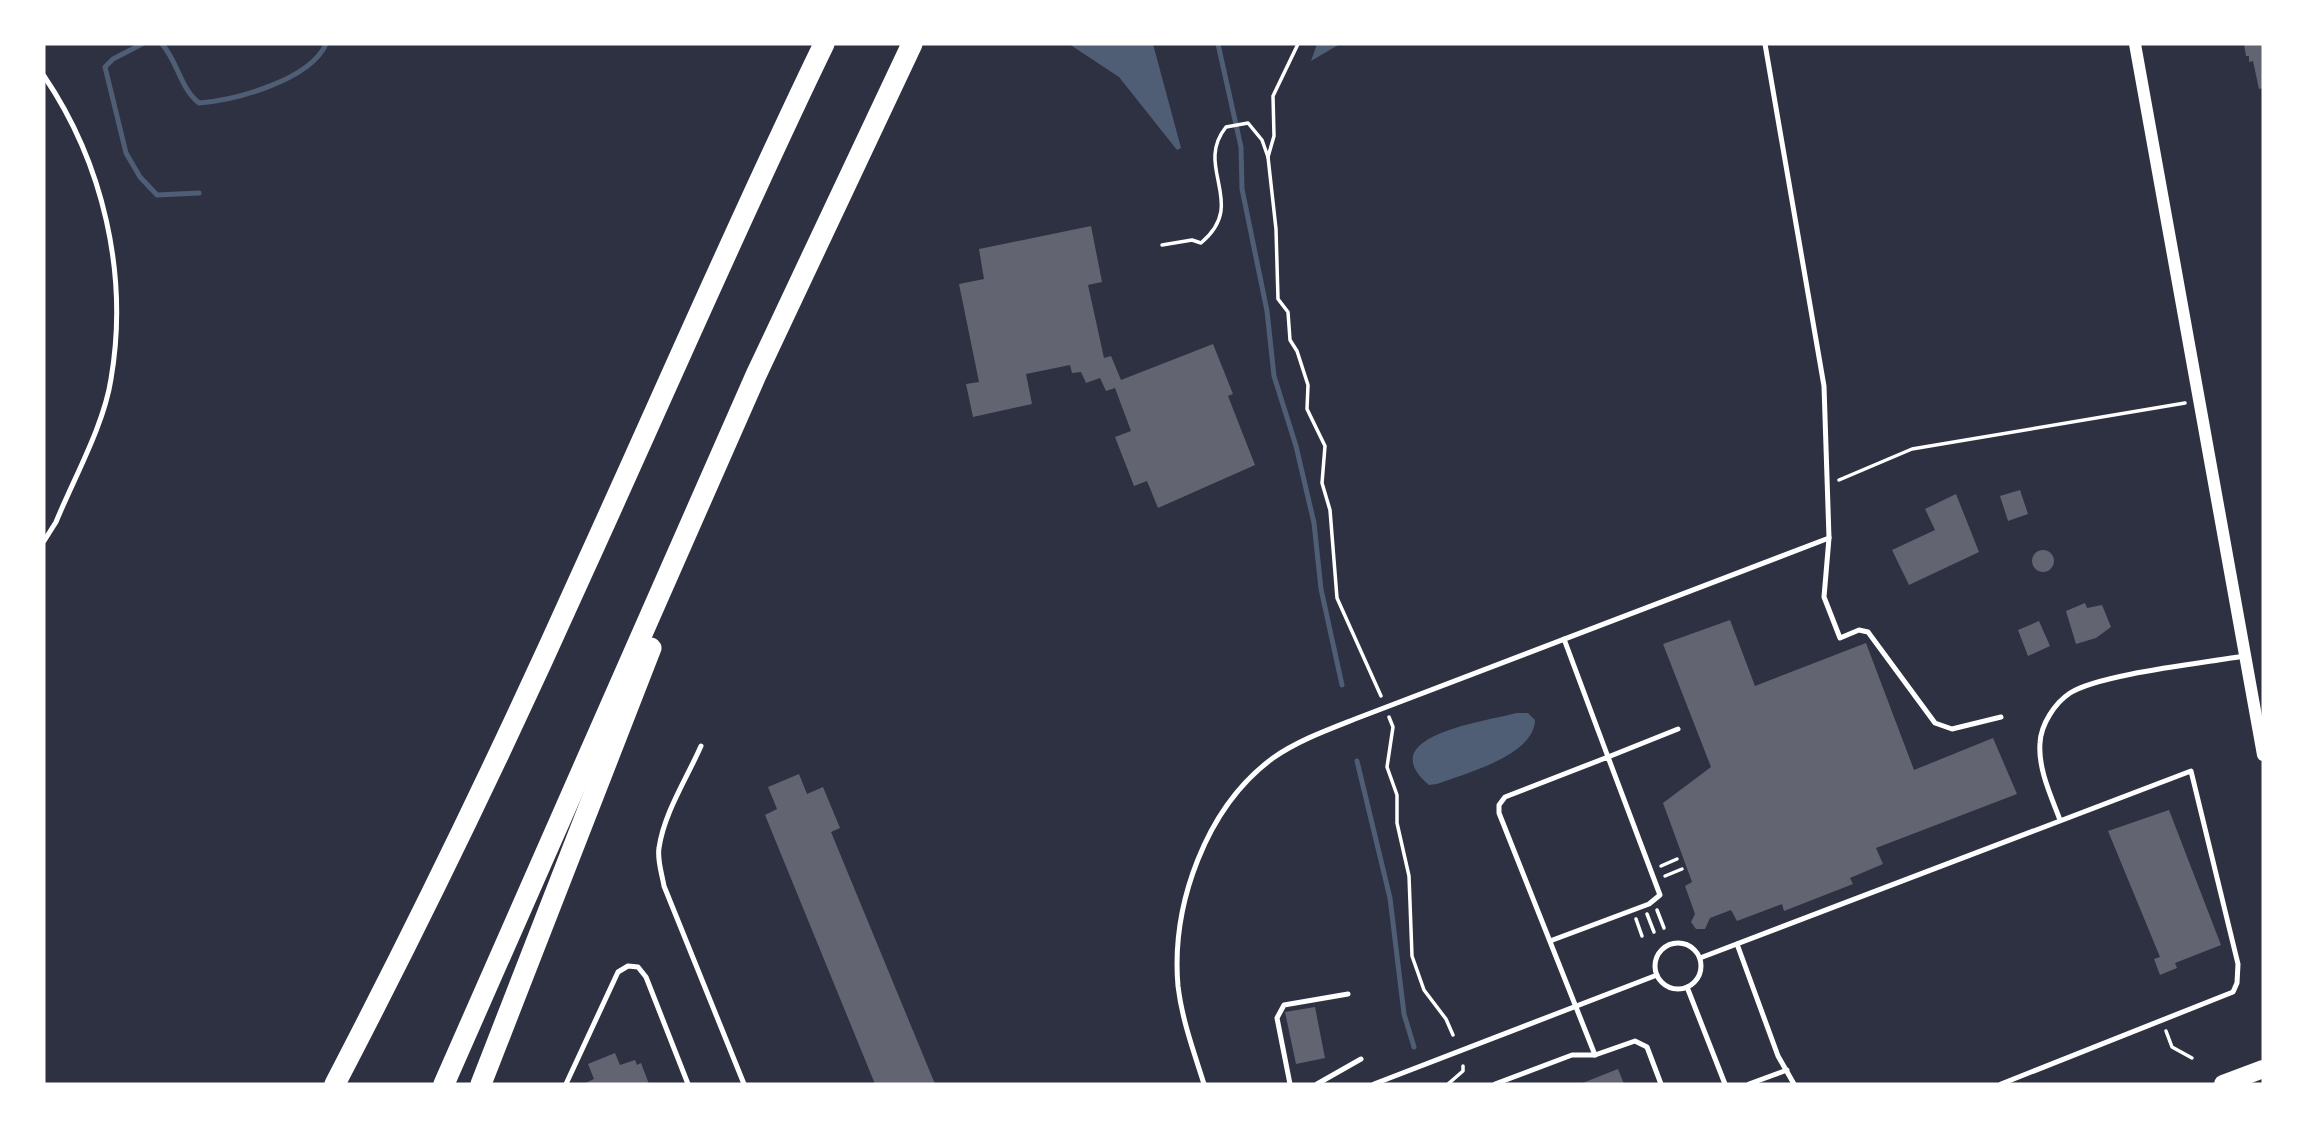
<svg xmlns="http://www.w3.org/2000/svg" width="2307" height="1128" viewBox="0 0 2307 1128" font-family="'Fira Sans',sans-serif">
<rect width="100%" height="100%" fill="#2d3142"/>
<g fill="#4f5d75">
<path d="M1069 44H1153L1181 148 1177 150 1119 77Z"/>
<path d="M1317 44H1340L1311 61Z"/>
<path d="M1516 713H1528L1535 720C1534 756 1466 773 1437 784L1429 785C1371 736 1484 722 1516 713Z"/>
</g>
<g fill="none" stroke-linecap="round" stroke-linejoin="round">
<g stroke="#4f5d75" stroke-width="5">
<path d="M142 44 113 59 105 67 126 153 140 177 157 195 199 193"/>
<path d="M162 44C178 62 180 88 199 103 236 100 310 80 326 44"/>
<path d="M1218 44 1241 147 1242 189 1267 311 1274 376 1296 446 1314 523 1321 589 1342 685"/>
<path d="M1357 761 1390 898 1404 1014 1414 1047"/>
</g>
</g>
<g fill="#626471">
<path d="M2244 44H2263V88L2259 89 2253 61 2249 62V56H2246Z"/>
<path d="M1091 226 1102 282 1088 285 1104 358 1111 356 1121 380 1213 344 1233 394 1228 396 1255 465 1158 508 1147 481 1134 486 1115 437 1131 431 1115 388 1106 391 1100 378 1086 383 1081 372 1072 373 1070 365 1026 374 1032 404 973 417 966 384 979 382 959 284 984 279 979 249Z"/>
<path d="M2020 490 2028 514 2008 521 2000 496Z"/>
<path d="M1956 494 1979 552 1909 585 1892 550 1935 530 1925 509Z"/>
<circle cx="2043" cy="561" r="11"/>
<path d="M2085 603 2087 608 2102 605 2111 627 2096 638 2076 644 2066 611Z"/>
<path d="M1730 620 1755 686 1866 643 1914 770 1993 738 2017 794 1876 848 1883 864 1850 878 1853 884 1784 911 1782 904 1737 921 1731 910 1710 918 1705 929H1696L1691 922 1695 914 1685 886 1692 882 1663 803 1711 767 1663 644Z"/>
<path d="M2039 621 2050 646 2028 656 2018 630Z"/>
<path d="M799 774 807 794 823 787 840 828 831 832 935 1084H875L765 815 777 809 768 787Z"/>
<path d="M2169 810 2221 945 2175 963 2177 968 2160 975 2154 959 2160 957 2108 831Z"/>
<path d="M1315 1007 1325 1058 1296 1064 1285 1012Z"/>
<path d="M615 1053 620 1065 635 1060 637 1065 641 1063 649 1084H583L594 1079 588 1064Z"/>
<path d="M1618 1069 1624 1084H1580Z"/>
</g>
<g fill="none" stroke-linecap="round" stroke-linejoin="round">
<g stroke="#fff" stroke-width="3.5">
<path d="M1298 44 1273 96 1274 136 1268 157 1276 229 1278 299 1288 312 1290 340 1297 351 1308 385 1307 409 1325 446 1322 483 1330 510 1337 598 1381 696"/>
<path d="M1162 245 1192 240 1201 243C1249 203 1193 168 1226 127L1248 123 1262 140 1268 157"/>
<path d="M1839 480 1912 449 2185 403"/>
<path d="M1389 717 1393 727 1387 767 1397 795V823L1409 876 1412 956 1424 990 1446 1019 1453 1035"/>
<path d="M1661 866 1677 859"/>
<path d="M1665 876 1682 869"/>
<path d="M1657 910 1664 928"/>
<path d="M1647 914 1654 932"/>
<path d="M1636 919 1642 936"/>
<path d="M2166 1031 2172 1047 2192 1058"/>
<path d="M1448 1084 1463 1071V1066"/>
</g>
<g stroke="#fff" stroke-width="5">
<path d="M44 76C103 163 129 274 111 379 104 425 74 478 56 522L44 541"/>
<path d="M1829 538 1824 597 1840 638 1859 630 1868 632 1935 723 1952 729 2001 717"/>
<path d="M1564 639 1608 757 1678 729"/>
<path d="M701 746C687 778 664 813 659 848 657 860 662 874 664 886L744 1084"/>
<path d="M2060 820C2051 796 2038 769 2040 743 2041 724 2055 703 2070 693 2100 674 2204 663 2244 656"/>
<path d="M1550 941 1649 904 1660 895 1608 757 1505 797 1499 805V813L1595 1055 1635 1041 1647 1047 1661 1084"/>
<circle cx="1678" cy="966" r="23"/>
<path d="M1737 944 1778 1056 1794 1084"/>
<path d="M1700 958 2191 771 2238 964 2237 983 2233 992 2001 1084"/>
<path d="M1687 987 1725 1084"/>
<path d="M566 1084 618 972 628 966 638 967 646 977 688 1084"/>
<path d="M1204 1084C1194 1052 1182 1020 1178 986 1171 905 1206 807 1273 758 1297 741 1327 730 1355 719L1829 538 1824 386 1765 44"/>
<path d="M1290 1084 1277 1018 1284 1005 1348 994"/>
<path d="M1317 1084 1361 1059"/>
<path d="M1374 1084 1657 975"/>
<path d="M1495 1084 1572 1055H1595"/>
<path d="M1749 1084 1787 1070"/>
</g>
<path stroke="#fff" stroke-width="12" d="M2135 44 2263 755"/>
<path stroke="#fff" stroke-width="18" d="M2223 1084 2263 1069"/>
<g stroke="#fff" stroke-width="21">
<path d="M335 1084C423 915 506 743 584 569 664 394 740 217 824 44"/>
<path d="M444 1084 756 375 912 44"/>
<path d="M481 1084 651 648"/>
</g>
</g>
<rect width="2307" height="1128" fill="none" stroke="#ffffff" stroke-width="91"/>
</svg>
